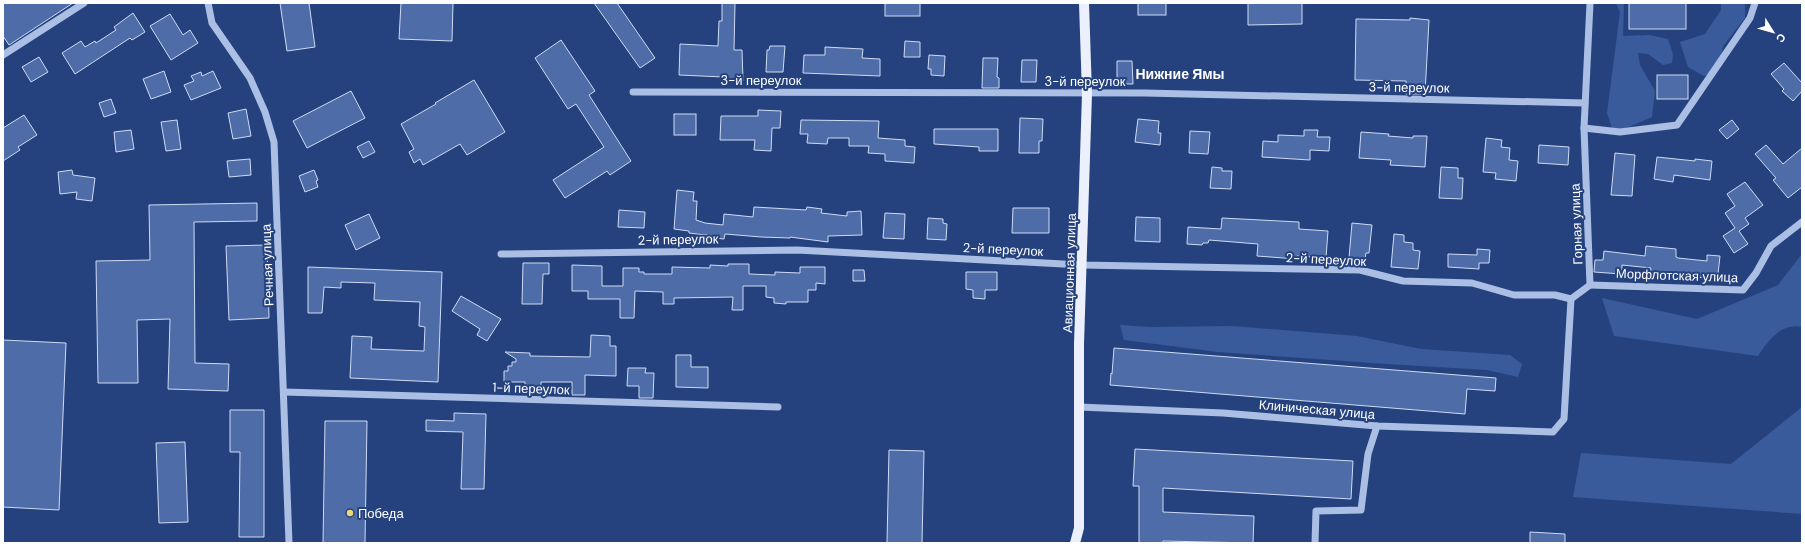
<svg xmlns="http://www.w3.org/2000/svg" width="1805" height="546" viewBox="0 0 1805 546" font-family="'DM Sans',sans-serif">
<rect width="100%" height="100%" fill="#25427e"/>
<g fill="#395b9c">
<path d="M1616 3H1624L1623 36 1649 35 1668 39 1673 54 1672 63 1663 65 1648 54 1638 53 1640 65 1655 91 1652 117 1629 127 1613 131 1607 113 1620 12Z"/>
<path d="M1721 3H1745V18L1723 46 1718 70 1704 76 1688 67 1680 42 1705 34 1721 10Z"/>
<path d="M1802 254V327C1781 322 1768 341 1758 356L1614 336 1602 298 1697 319 1778 285Z"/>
<path d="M1120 325 1150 327 1232 326 1357 336 1421 349 1510 355 1522 364 1518 377 1487 370 1387 364 1218 352 1124 340Z"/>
<path d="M1802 407V514L1573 497 1581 453 1731 464Z"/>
</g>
<g fill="#4e6ca7" stroke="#cedbf4">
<path d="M3 3H73L9 45 3 36Z"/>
<path d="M280 3H309L315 47 287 51Z"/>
<path d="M401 3H453L452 41 399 39Z"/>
<path d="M594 3H617L655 58 640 68Z"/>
<path d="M722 3H735L734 50H742L743 81 723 80V77L679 75 680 44 718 46 719 21H722Z"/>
<rect x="885" y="3" width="35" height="13"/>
<rect x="1138" y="3" width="28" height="12"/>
<path d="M1248 3H1302V24L1248 25Z"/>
<rect x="1629" y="3" width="57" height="26"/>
<path d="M133 13 145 32 132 40 130 38 75 74 62 53 81 41 85 47 95 41 96 43 116 30 114 27Z"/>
<path d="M170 14 183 35 190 30 198 43 171 60 150 26Z"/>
<path d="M1410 18 1429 20 1425 94H1406V81L1355 80 1356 19 1410 20Z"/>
<path d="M561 40 595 91 589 95 631 161 610 175 607 171 565 198 553 180 604 147 576 104 568 109 535 58Z"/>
<path d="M905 41 920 42V57H904Z"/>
<path d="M770 46H785L783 72H766L767 50H769Z"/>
<path d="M825 47 863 49 862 58 880 59V76L803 73 804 55H825Z"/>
<path d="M929 55 945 56 944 76 931 75V69H928Z"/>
<path d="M39 57 48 72 31 82 22 67Z"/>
<path d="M983 58H998L997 77 999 78V88H982Z"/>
<path d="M1022 60H1037L1036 82H1021Z"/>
<path d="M1117 61H1132L1133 84H1117Z"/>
<path d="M1784 63 1802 83V91L1793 101 1782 91 1784 89 1771 74Z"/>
<path d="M164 71 171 92 151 99 143 79Z"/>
<path d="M213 71 221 88 191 100 184 85 194 81 191 76 201 72 202 76Z"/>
<rect x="1657" y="75" width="31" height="24"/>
<path d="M474 80 505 132 467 155 460 144 423 165 420 159 414 163 409 152 414 149 401 124 436 104 435 103Z"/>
<path d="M351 91 365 118 307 148 293 121Z"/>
<path d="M111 99 116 113 104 117 99 103Z"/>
<path d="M246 109 251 136 233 139 228 113Z"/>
<path d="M758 110 781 111 780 128H772L771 151 754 150 755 140H720L721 116H758Z"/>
<rect x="674" y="114" width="22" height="21"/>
<path d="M24 115 37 135 18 147 20 150 3 161V128Z"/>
<path d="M1020 118 1043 119 1042 141H1039V153H1019Z"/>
<path d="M1138 119 1159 121 1158 133H1161L1160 145 1135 142Z"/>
<path d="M177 120 181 149 166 151 161 122Z"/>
<path d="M801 120 879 121 878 138 905 140V146L915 147 914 163 885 161V154L868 153 869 146H849V138H828L827 144 807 143 808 134H800Z"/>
<path d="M1732 120 1739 129 1727 139 1719 130Z"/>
<path d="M934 129H998V151H979V147L934 144Z"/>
<path d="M131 130 134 149 116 152 114 132Z"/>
<path d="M1304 130H1318L1317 137H1330L1329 151 1310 150V160L1262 157 1263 141 1278 142V135L1304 136Z"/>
<path d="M1190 131 1210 132 1208 154 1189 153Z"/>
<path d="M1361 132 1389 134 1388 136 1413 138V136H1427L1425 167 1390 165 1391 160 1359 158Z"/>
<path d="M1486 138 1502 140 1501 147 1510 148 1509 160 1518 161 1516 181 1495 179 1496 173 1483 172Z"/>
<path d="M369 141 375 152 363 158 357 147Z"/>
<path d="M1539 145 1569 147 1568 165 1538 163Z"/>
<path d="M1766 145 1783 164 1802 148V187L1788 198 1773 180 1776 178 1755 154Z"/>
<path d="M1615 153 1635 155 1632 196 1611 195Z"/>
<path d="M1657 157 1695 161V159L1712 161 1710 180 1674 175 1673 182 1654 179Z"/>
<path d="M250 159 251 175 229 177 227 161Z"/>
<path d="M1212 167 1222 168V171H1232L1231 189 1210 188Z"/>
<path d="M1441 167 1458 168V178H1463L1462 199 1439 198Z"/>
<path d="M72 170 73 175 95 178 92 201 76 199 77 192 60 194 58 172Z"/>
<path d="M314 170 318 180 316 181 318 187 305 192 299 176Z"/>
<path d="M1745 182 1763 205 1745 218 1749 224 1739 231 1748 244 1734 253 1723 236 1735 228 1725 213 1735 206 1727 194Z"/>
<path d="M677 190 694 192 693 201H697L696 220 705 223 723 225 724 214 753 217 754 207 806 210 807 207 822 209 821 213 847 216V212L861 211 862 235 828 236V242L790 237V238L761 237 725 234 724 239 714 238V236L689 233V231L674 229Z"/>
<path d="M257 203V221L194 222 195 363 229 364 228 391 168 389 170 319 137 320 138 383H98L96 261 150 260 149 205Z"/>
<path d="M1013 208H1049V233H1012Z"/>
<path d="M619 210 645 212 644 228 618 227Z"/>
<path d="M885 213 905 214 904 239 883 238Z"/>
<path d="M369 214 380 238 356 250 345 225Z"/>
<path d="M1136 217 1160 218V242L1135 241Z"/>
<path d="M928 218 943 219V223L947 224 946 240 927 239Z"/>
<path d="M1222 218 1299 222V229L1328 231 1326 258 1297 256V259L1257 256 1258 244 1209 240 1208 243H1203L1202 245 1187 244 1188 227 1221 229Z"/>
<path d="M1352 223 1372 225 1369 253H1366L1365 259 1349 258Z"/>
<path d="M1394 234 1404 235V242L1413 243V250L1420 251 1418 269 1391 267Z"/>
<path d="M267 245 269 318 229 320 226 246Z"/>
<path d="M1646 246 1676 249V257L1678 258 1707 261V255L1720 256 1718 274H1714V279L1696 277V275L1671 272V277L1650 275 1651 268 1622 265V274L1594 272 1595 260H1603L1604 251 1645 256Z"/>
<path d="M1477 249 1490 250 1489 263H1479V269L1448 267V254L1477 255Z"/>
<path d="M523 263H549V274H543L542 304H522Z"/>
<path d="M728 264H749V274L775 275V272L800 273V267H825V284L816 283V290H808V302H786V304L774 303V298L766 297V286H743V310H732L733 297 674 298V304H663V292L635 291 634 318H620V299H588V291H572V265L602 266V286H623V268H639V272H644V274H672V267L710 268V265L728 266Z"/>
<path d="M308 267 442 272 438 382 350 378 352 336 372 337 371 349 424 351 425 327 419 326 420 302 374 300 375 283 341 282V288L324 287 322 313H308Z"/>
<path d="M853 270H864L865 281H853Z"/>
<path d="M966 272H997V290H985V299L973 298V290L966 289Z"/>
<path d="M461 296 501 319 487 341 477 335 480 329 452 311Z"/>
<path d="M591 335 610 336V346H616V376L585 375V395H572V382H541V387H525V382H504V371H508V366H512V362H516V359L505 352 530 353V356L590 357Z"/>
<path d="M3 340 66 343 59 510 3 507Z"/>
<path d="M1114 348 1496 378 1495 391 1467 389 1465 414 1110 385 1111 373 1112 374Z"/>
<path d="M676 355H691V367H708V388L676 387Z"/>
<path d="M628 368H646L645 373H654L653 398H639V386H627Z"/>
<path d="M230 410H264V537H239L240 452H230Z"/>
<path d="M454 413 486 414 484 489H461L463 432 426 431V420L454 421Z"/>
<path d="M325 421H367L365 543H323Z"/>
<path d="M185 442 188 522 159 523 156 443Z"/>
<path d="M1135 449 1353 461 1351 499 1163 488V512L1254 516 1253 543 1163 541V543H1139V486H1133Z"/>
<path d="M889 450 924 451 922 543H887Z"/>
<path d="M1530 532 1565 534V543H1530Z"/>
</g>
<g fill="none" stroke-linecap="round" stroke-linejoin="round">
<g stroke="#abbfe5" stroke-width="7">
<path d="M208 3 212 23 250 78 265 112 274 142 289 543"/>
<path d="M3 55 84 3"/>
<path d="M633 92 1145 93 1585 103"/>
<path d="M1584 128 1620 132 1677 125 1750 18 1755 3"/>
<path d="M501 254 797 250 1082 265 1360 270 1403 281 1472 283 1514 295H1555L1571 299"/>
<path d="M1590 285 1584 128 1590 3"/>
<path d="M1590 285 1743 290 1756 273 1771 246 1802 222"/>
<path d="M284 392 778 407"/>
<path d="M1079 407 1223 413 1377 426 1553 432 1564 419 1571 299 1590 285"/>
<path d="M1315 543 1316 511 1361 510 1368 454 1377 426"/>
</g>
<path stroke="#ecf0fd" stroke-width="10" d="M1075 543 1079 528V344L1087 94 1084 3"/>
</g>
<circle fill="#efd870" stroke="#25427e" stroke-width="1.5" cx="350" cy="513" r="4"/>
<g text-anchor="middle" stroke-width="4" stroke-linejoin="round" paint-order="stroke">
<g font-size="13" fill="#fff" stroke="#25427e">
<text x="761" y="85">3-й переулок</text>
<text x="1085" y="86">3-й переулок</text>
<text transform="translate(1409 87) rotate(1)" y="5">3-й переулок</text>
<text transform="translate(1576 224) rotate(-92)" y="5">Горная улица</text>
<text transform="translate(678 239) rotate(-1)" y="5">2-й переулок</text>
<text transform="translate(1003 249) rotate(3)" y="5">2-й переулок</text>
<text transform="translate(1326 259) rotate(3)" y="5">2-й переулок</text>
<text transform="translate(267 265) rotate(-92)" y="5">Речная улица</text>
<text transform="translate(1069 273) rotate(-88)" y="5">Авиационная улица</text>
<text transform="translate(1677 275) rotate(2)" y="5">Морфлотская улица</text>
<text transform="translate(531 388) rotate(2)" y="5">1-й переулок</text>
<text transform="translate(1317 409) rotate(5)" y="5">Клиническая улица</text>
</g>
<g font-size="13" fill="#fff" stroke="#25427e" text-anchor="start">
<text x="358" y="518">Победа</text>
</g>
<g font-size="14" font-weight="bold" fill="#fff" stroke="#25427e">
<text x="1180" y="79">Нижние Ямы</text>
</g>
</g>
<rect width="1805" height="546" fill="none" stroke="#ffffff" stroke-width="8"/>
<g transform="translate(1773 32) rotate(127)" stroke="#25427e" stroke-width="3" paint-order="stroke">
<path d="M0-3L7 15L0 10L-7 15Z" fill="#ffffff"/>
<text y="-6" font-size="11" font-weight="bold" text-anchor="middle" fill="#ffffff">С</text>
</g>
</svg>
